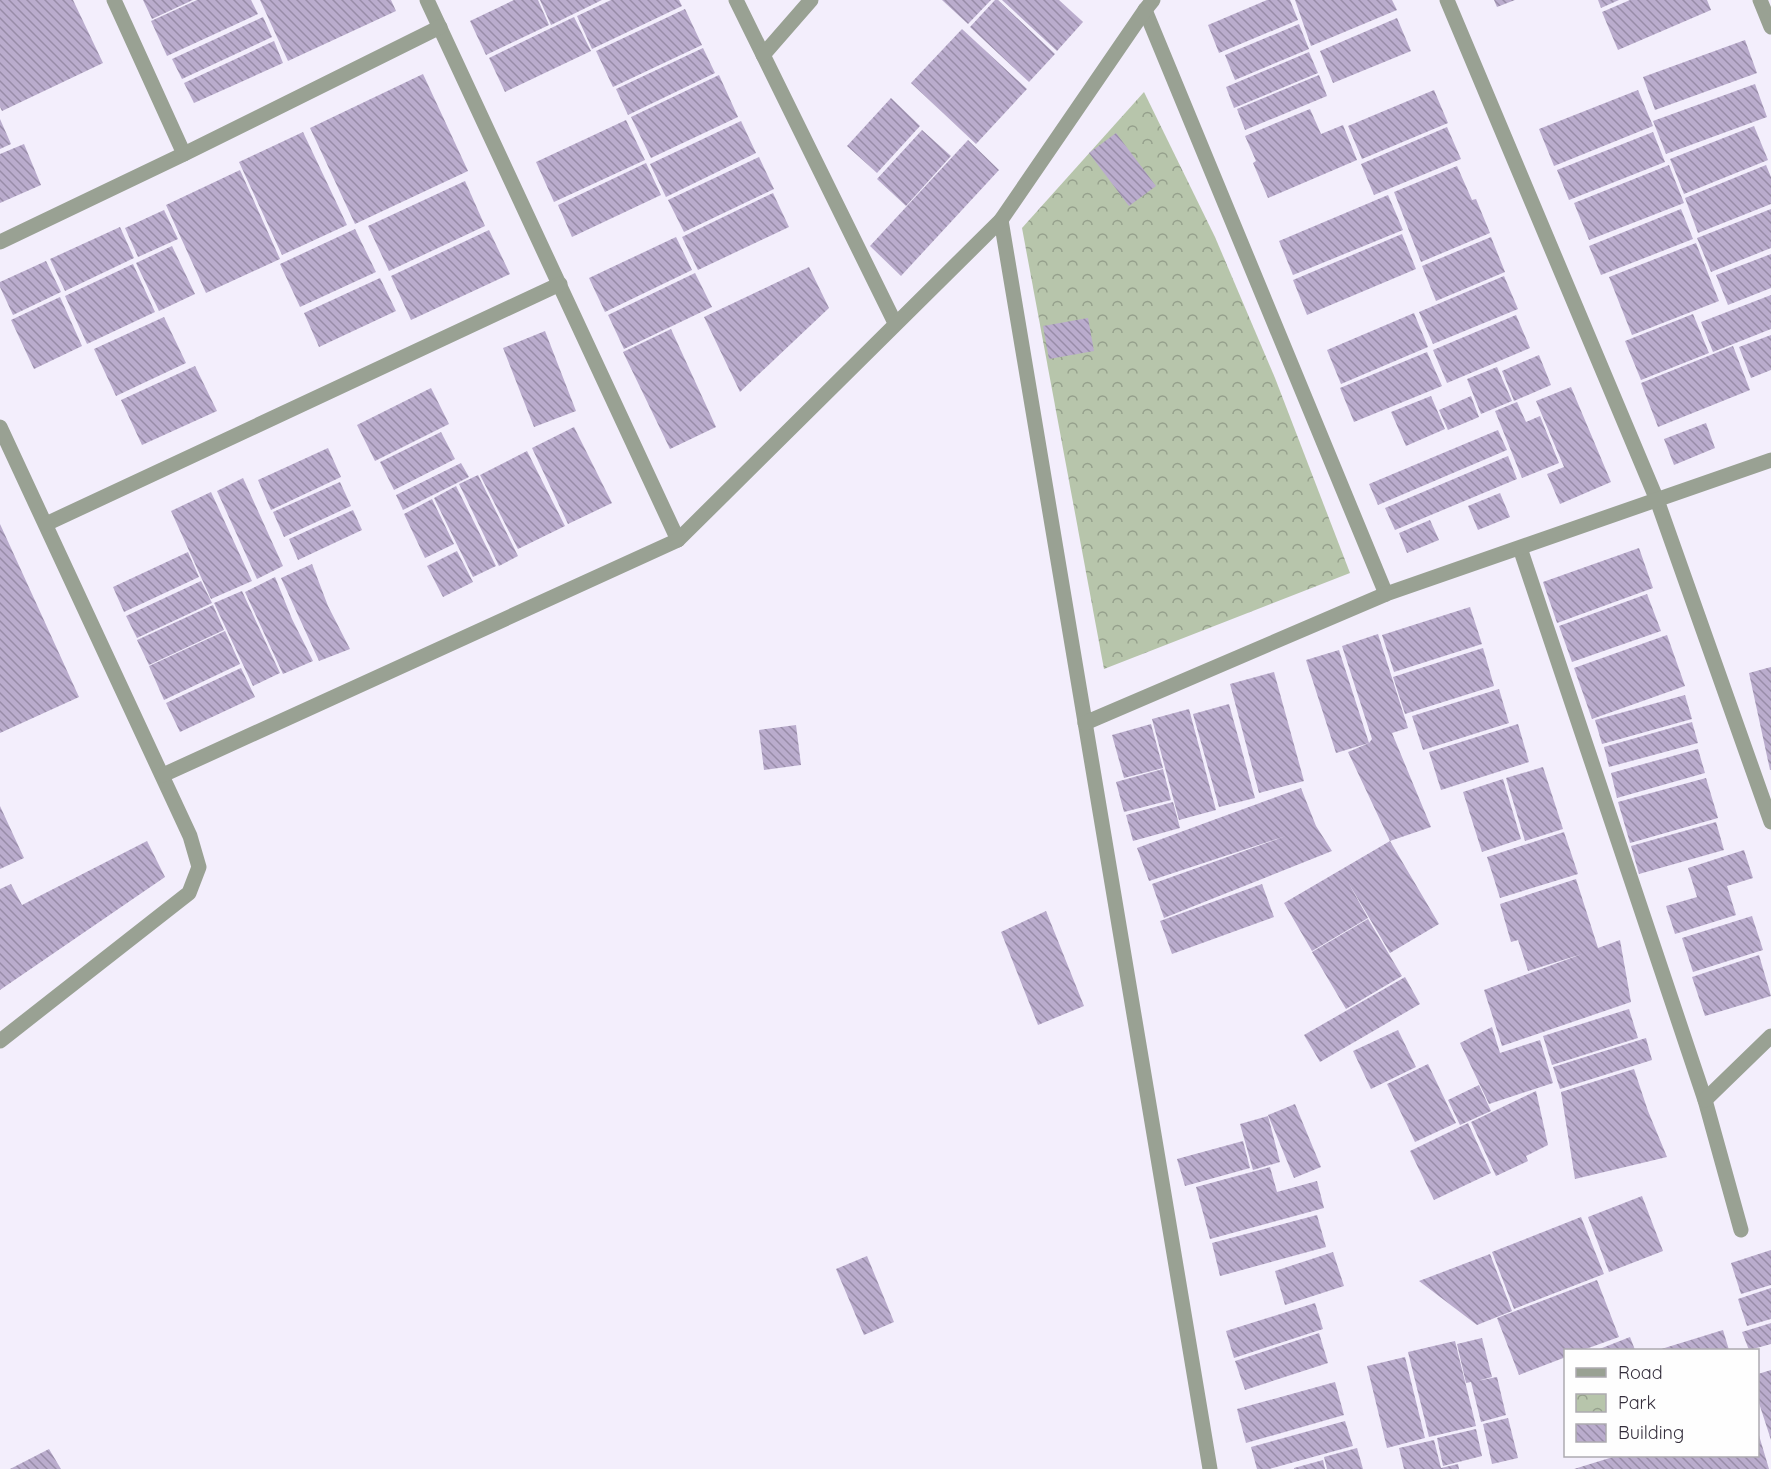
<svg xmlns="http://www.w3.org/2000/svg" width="1771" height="1469" viewBox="0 0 1771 1469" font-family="Quicksand,sans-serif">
<defs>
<pattern id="park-crowns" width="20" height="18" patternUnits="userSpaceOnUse" patternTransform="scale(1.5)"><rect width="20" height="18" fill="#b7c5ab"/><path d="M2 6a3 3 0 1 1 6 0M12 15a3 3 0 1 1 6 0" fill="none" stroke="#95a08c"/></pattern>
<pattern id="building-back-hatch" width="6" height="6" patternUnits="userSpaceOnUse" patternTransform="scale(1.5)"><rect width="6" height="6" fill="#baaccd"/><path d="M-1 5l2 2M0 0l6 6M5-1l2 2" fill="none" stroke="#988ca8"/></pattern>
</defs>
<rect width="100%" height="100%" fill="#f3eefc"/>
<path fill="url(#park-crowns)" d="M1144 92 1215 237 1275 378 1350 573 1104 669 1022 228Z"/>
<g fill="url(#building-back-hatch)">
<path d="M0 0H73L103 63 2 111 0 107Z"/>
<path d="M143 0H193L152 19Z"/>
<path d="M197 0H251L258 14 167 56 151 21Z"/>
<path d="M260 0H391L396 11 288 61Z"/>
<path d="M514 0H538L549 25 486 55 470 21Z"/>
<path d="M540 0H602L551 25Z"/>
<path d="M611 0H679L682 6 592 49 577 16Z"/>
<path d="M942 0H991L968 24Z"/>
<path d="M995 0H998L1055 54 1029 82 970 27Z"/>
<path d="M1002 0H1059L1083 22 1057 51Z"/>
<path d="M1267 0H1290L1298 20 1219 53 1208 25Z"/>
<path d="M1295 0H1392L1397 10 1311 46Z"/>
<path d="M1494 0H1515L1497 7Z"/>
<path d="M1598 0H1619L1601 8Z"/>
<path d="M1630 0H1707L1711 10 1618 50 1602 12Z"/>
<path d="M685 9 702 45 613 87 596 51Z"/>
<path d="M263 17 272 37 182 79 172 59Z"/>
<path d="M574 17 591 51 505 92 489 58Z"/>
<path d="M1397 18 1411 51 1333 83 1320 51Z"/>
<path d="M1299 24 1309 49 1235 80 1225 55Z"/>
<path d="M962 29 1027 89 976 144 911 83Z"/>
<path d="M1745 40 1757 73 1655 110 1643 77Z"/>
<path d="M274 41 283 63 194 103 184 83Z"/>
<path d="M703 48 715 73 628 115 616 89Z"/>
<path d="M1309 52 1318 73 1234 108 1226 87Z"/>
<path d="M423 74 468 171 355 224 310 128Z"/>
<path d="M719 75 738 117 651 158 631 117Z"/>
<path d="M1319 75 1327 96 1245 130 1237 109Z"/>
<path d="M1755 84 1767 117 1666 154 1653 121Z"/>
<path d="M1434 90 1448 123 1362 159 1348 126Z"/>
<path d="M1638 90 1653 126 1554 166 1539 129Z"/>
<path d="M891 98 920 126 877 173 847 146Z"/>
<path d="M1310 109 1321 134 1343 125 1357 160 1268 198 1253 163 1256 161 1245 136Z"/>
<path d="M0 119 11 144 0 149Z"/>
<path d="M626 120 645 160 554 202 536 162Z"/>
<path d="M741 121 756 153 666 197 650 164Z"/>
<path d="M1754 126 1768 160 1684 194 1670 159Z"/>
<path d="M1447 127 1461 159 1374 195 1361 164Z"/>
<path d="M922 130 951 156 906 206 877 179Z"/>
<path d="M303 132 347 225 282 255 239 162Z"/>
<path d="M1653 132 1665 162 1569 200 1557 170Z"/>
<path d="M1116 133 1156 186 1129 206 1089 153Z"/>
<path d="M968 140 999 170 901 276 870 246Z"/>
<path d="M24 144 41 185 0 203V154Z"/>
<path d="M759 157 774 189 684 232 668 200Z"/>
<path d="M646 163 661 195 572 237 558 205Z"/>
<path d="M1669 165 1684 203 1589 240 1574 203Z"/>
<path d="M1766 165 1771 177V204L1698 233 1685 198Z"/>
<path d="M1457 166 1472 200 1476 199 1490 233 1421 262 1394 192Z"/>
<path d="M240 170 280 259 206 293 166 205Z"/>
<path d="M465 181 485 226 389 271 368 226Z"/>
<path d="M773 193 789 227 698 270 682 237Z"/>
<path d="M1388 195 1403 230 1293 275 1279 241Z"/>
<path d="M1681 209 1693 239 1601 275 1589 246Z"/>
<path d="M1771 209V248L1711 272 1697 238Z"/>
<path d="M164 210 178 239 138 257 125 228Z"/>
<path d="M120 227 134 258 65 291 50 259Z"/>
<path d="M355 229 376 272 300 307 280 264Z"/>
<path d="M489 230 510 274 411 320 391 276Z"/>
<path d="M1402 234 1416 269 1307 315 1293 280Z"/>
<path d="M676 237 692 270 605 312 589 278Z"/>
<path d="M1491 237 1505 272 1436 301 1422 266Z"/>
<path d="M1696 243 1719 301 1632 335 1609 277Z"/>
<path d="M172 246 195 294 159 311 136 263Z"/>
<path d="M1771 254V288L1728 305 1716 275Z"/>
<path d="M46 261 61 292 13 315 0 287V282Z"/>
<path d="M133 264 155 312 87 344 65 296Z"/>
<path d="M809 267 829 308 740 392 704 317Z"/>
<path d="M695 273 712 307 624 349 608 315Z"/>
<path d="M1504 276 1518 309 1433 344 1419 312Z"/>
<path d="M380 278 396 311 319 347 304 313Z"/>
<path d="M1771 295V329L1713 352 1701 322Z"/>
<path d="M60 297 82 346 34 369 11 320Z"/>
<path d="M1414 313 1428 347 1341 384 1327 350Z"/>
<path d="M1693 314 1709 353 1641 380 1625 341Z"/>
<path d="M1516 315 1530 348 1447 383 1433 350Z"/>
<path d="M164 317 186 363 116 396 94 349Z"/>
<path d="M1088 318 1094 351 1049 359 1043 326Z"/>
<path d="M671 329 716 427 670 449 623 352Z"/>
<path d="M545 331 576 411 534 427 503 348Z"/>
<path d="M1771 335V370L1751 378 1739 347Z"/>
<path d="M1733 346 1750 390 1658 427 1641 383Z"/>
<path d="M1427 352 1442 386 1354 422 1340 388Z"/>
<path d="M1539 355 1551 385 1514 401 1502 371Z"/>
<path d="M195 366 217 411 142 445 121 400Z"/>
<path d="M1497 367 1512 401 1481 414 1467 379Z"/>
<path d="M1571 387 1611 482 1560 504 1547 474 1564 467 1536 401Z"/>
<path d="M431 388 449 424 375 461 357 425Z"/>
<path d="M1431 396 1445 429 1406 446 1391 412Z"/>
<path d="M1471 396 1479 417 1448 430 1439 410Z"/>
<path d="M1517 402 1526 422 1540 416 1559 463 1522 478 1495 411Z"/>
<path d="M1706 423 1715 448 1674 465 1664 439Z"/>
<path d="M574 427 612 503 568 524 532 448Z"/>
<path d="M1498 430 1507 450 1378 505 1369 484Z"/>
<path d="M441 432 455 459 394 490 380 462Z"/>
<path d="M328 448 341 477 271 510 258 480Z"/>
<path d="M527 451 565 526 518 549 480 475Z"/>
<path d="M1508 456 1517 479 1395 530 1385 508Z"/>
<path d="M461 463 469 477 403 510 396 495Z"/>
<path d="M478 475 518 556 499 566 459 484Z"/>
<path d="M243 478 283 566 257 579 217 491Z"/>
<path d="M340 482 351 506 284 537 273 512Z"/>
<path d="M456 486 496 566 473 577 434 498Z"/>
<path d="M211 492 252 581 211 599 171 511Z"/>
<path d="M1500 493 1510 517 1478 530 1468 506Z"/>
<path d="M432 499 454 544 425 558 404 514Z"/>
<path d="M353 510 362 530 298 560 289 539Z"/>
<path d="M1430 520 1439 540 1407 553 1399 533Z"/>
<path d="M0 524 79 697 0 733Z"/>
<path d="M1639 548 1653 588 1557 623 1543 582Z"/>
<path d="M457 551 473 582 443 597 427 566Z"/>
<path d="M188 552 199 577 124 612 113 587Z"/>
<path d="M312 564 328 606 350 649 319 661 281 578Z"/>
<path d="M275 577 292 619 313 661 283 674 245 592Z"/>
<path d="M201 581 212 603 137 638 126 616Z"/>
<path d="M242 591 280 673 253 686 214 603Z"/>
<path d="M1647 594 1661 631 1572 662 1559 626Z"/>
<path d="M213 605 224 630 149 665 137 640Z"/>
<path d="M1470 607 1482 644 1394 672 1382 635Z"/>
<path d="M225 631 240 664 164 700 149 666Z"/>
<path d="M1378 634 1408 728 1392 733 1431 827 1390 841 1348 752 1369 743 1336 753 1306 660 1339 650 1369 743 1372 739 1342 646Z"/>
<path d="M1667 635 1685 686 1592 719 1574 668Z"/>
<path d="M1483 648 1494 686 1405 714 1393 677Z"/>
<path d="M1771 667V770H1770L1749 673Z"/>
<path d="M241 668 255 697 180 732 166 703Z"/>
<path d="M1274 672 1304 781 1259 793 1230 684Z"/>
<path d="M1499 689 1509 723 1423 750 1412 716Z"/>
<path d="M1685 695 1692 719 1602 744 1595 720Z"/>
<path d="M1229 704 1255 798 1219 807 1193 714Z"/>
<path d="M1189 709 1216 810 1179 820 1152 719Z"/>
<path d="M1692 722 1698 743 1609 767 1604 747Z"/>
<path d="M1151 724 1163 768 1124 778 1112 735Z"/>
<path d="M1518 724 1529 762 1441 790 1429 752Z"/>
<path d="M796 725 801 765 764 770 759 730Z"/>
<path d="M1698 749 1705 773 1617 798 1611 773Z"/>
<path d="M1543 767 1563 829 1525 841 1506 778Z"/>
<path d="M1163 769 1171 800 1124 812 1116 782Z"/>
<path d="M1706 778 1718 818 1630 843 1618 802Z"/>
<path d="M1503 779 1521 839 1482 852 1463 792Z"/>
<path d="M1301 788 1316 826 1332 851 1164 918 1152 884 1286 836 1149 881 1137 848Z"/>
<path d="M1173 802 1180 828 1133 841 1126 815Z"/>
<path d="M0 806 24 858 0 869Z"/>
<path d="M1716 822 1724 850 1639 874 1631 846Z"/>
<path d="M1564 832 1578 874 1500 898 1487 857Z"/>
<path d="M147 841 165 877 0 990V889L11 884 22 905Z"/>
<path d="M1390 841 1439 924 1390 953 1348 882 1368 918 1312 951 1284 903Z"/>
<path d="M1744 850 1753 878 1727 886 1736 915 1675 934 1666 906 1697 897 1688 868Z"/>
<path d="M1576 879 1598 948 1620 940 1631 1002 1502 1046 1484 990 1582 954 1528 971 1518 940 1511 942 1500 904Z"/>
<path d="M1262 884 1274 917 1172 954 1160 921Z"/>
<path d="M1046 911 1084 1006 1038 1025 1001 932Z"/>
<path d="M1752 916 1763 950 1693 972 1682 938Z"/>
<path d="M1368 919 1402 976 1346 1009 1312 952Z"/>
<path d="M1759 955 1771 996 1705 1016 1692 977Z"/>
<path d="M1405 977 1420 1004 1320 1062 1304 1035Z"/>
<path d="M1629 1009 1638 1038 1552 1065 1543 1036Z"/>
<path d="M1492 1027 1500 1053 1540 1040 1553 1083 1489 1104 1460 1043Z"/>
<path d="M1398 1030 1416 1067 1371 1089 1353 1051Z"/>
<path d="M1646 1038 1652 1060 1560 1089 1553 1067Z"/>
<path d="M1428 1064 1456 1123 1415 1142 1387 1084Z"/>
<path d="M1634 1069 1648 1111 1667 1157 1575 1179 1561 1092Z"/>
<path d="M1479 1085 1491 1111 1460 1125 1448 1100Z"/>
<path d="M1536 1091 1548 1145 1526 1156 1528 1161 1496 1176 1471 1122Z"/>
<path d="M1295 1104 1321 1167 1294 1178 1268 1115Z"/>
<path d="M1268 1116 1280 1162 1253 1170 1240 1124Z"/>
<path d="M1468 1123 1491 1173 1434 1200 1410 1151Z"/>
<path d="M1243 1141 1250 1168 1185 1186 1177 1159Z"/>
<path d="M1270 1167 1277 1192 1317 1181 1324 1208 1210 1239 1196 1187Z"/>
<path d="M1642 1196 1663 1251 1609 1272 1588 1217Z"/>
<path d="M1317 1215 1326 1247 1220 1276 1212 1243Z"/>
<path d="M1581 1217 1604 1274 1514 1309 1492 1252Z"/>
<path d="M1771 1250V1285L1741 1294 1731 1263Z"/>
<path d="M1333 1252 1344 1286 1285 1305 1275 1271Z"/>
<path d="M1490 1254 1512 1311 1477 1325 1419 1281Z"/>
<path d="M867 1256 894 1322 864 1335 836 1269Z"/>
<path d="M1597 1280 1619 1337 1583 1350H1566V1357L1519 1375 1497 1318Z"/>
<path d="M1771 1288V1319L1747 1326 1738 1299Z"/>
<path d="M1315 1303 1323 1329 1234 1358 1226 1331Z"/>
<path d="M1771 1323V1344L1749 1350 1742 1332Z"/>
<path d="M1723 1330 1729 1350H1658Z"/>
<path d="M1319 1333 1328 1363 1245 1390 1235 1361Z"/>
<path d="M1630 1337 1635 1350H1597Z"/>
<path d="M1482 1338 1492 1377 1477 1381 1497 1377 1506 1415 1481 1422 1471 1382 1466 1383 1457 1344Z"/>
<path d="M1455 1341 1476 1426 1429 1437 1408 1352Z"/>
<path d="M1405 1357 1425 1438 1387 1448 1367 1366Z"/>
<path d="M1771 1370V1440L1758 1400V1374Z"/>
<path d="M1335 1382 1344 1415 1246 1443 1237 1409Z"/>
<path d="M1508 1418 1518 1458 1492 1464 1483 1424Z"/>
<path d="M1345 1421 1353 1446 1269 1469H1257L1251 1447Z"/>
<path d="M1476 1429 1482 1456 1443 1466 1437 1438Z"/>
<path d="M1758 1432 1769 1469H1574L1616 1456H1758Z"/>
<path d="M1434 1440 1441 1468 1458 1464 1459 1469H1404L1399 1448Z"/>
<path d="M1357 1448 1363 1469H1327L1324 1457Z"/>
<path d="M49 1449 61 1469H10Z"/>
<path d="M1323 1460 1325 1469H1294V1468Z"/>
</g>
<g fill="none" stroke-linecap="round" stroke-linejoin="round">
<g stroke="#99a193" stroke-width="15">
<path d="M114 0 184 154"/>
<path d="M427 0 678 540"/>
<path d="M736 0 895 323"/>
<path d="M1447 0 1657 500 1771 822"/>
<path d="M1760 0 1771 27"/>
<path d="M1145 10 1386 594"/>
<path d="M763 55 811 0"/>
<path d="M1001 220 1210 1469"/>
<path d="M0 242 184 154 440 27"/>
<path d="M0 427 190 836 199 867 189 893 0 1041"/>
<path d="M46 524 560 284"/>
<path d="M1520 548 1705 1100 1741 1230"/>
<path d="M1085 723 1386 594 1771 460"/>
<path d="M163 775 678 540 1001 220 1145 10 1153 0"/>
<path d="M1705 1100 1771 1036"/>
</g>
</g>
<rect x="1564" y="1349" width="195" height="108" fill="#fefefe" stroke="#adaab0" stroke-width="1.5"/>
<rect x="1576" y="1368" width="30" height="9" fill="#99a193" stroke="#adaab0" stroke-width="1.5"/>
<text x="1618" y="1379" font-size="18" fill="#332d3b">Road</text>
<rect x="1576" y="1394" width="30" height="18" fill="url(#park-crowns)" stroke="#adaab0" stroke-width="1.5"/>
<text x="1618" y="1409" font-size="18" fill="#332d3b">Park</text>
<rect x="1576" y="1424" width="30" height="18" fill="url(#building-back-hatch)" stroke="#adaab0" stroke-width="1.5"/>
<text x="1618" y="1439" font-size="18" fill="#332d3b">Building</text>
</svg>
